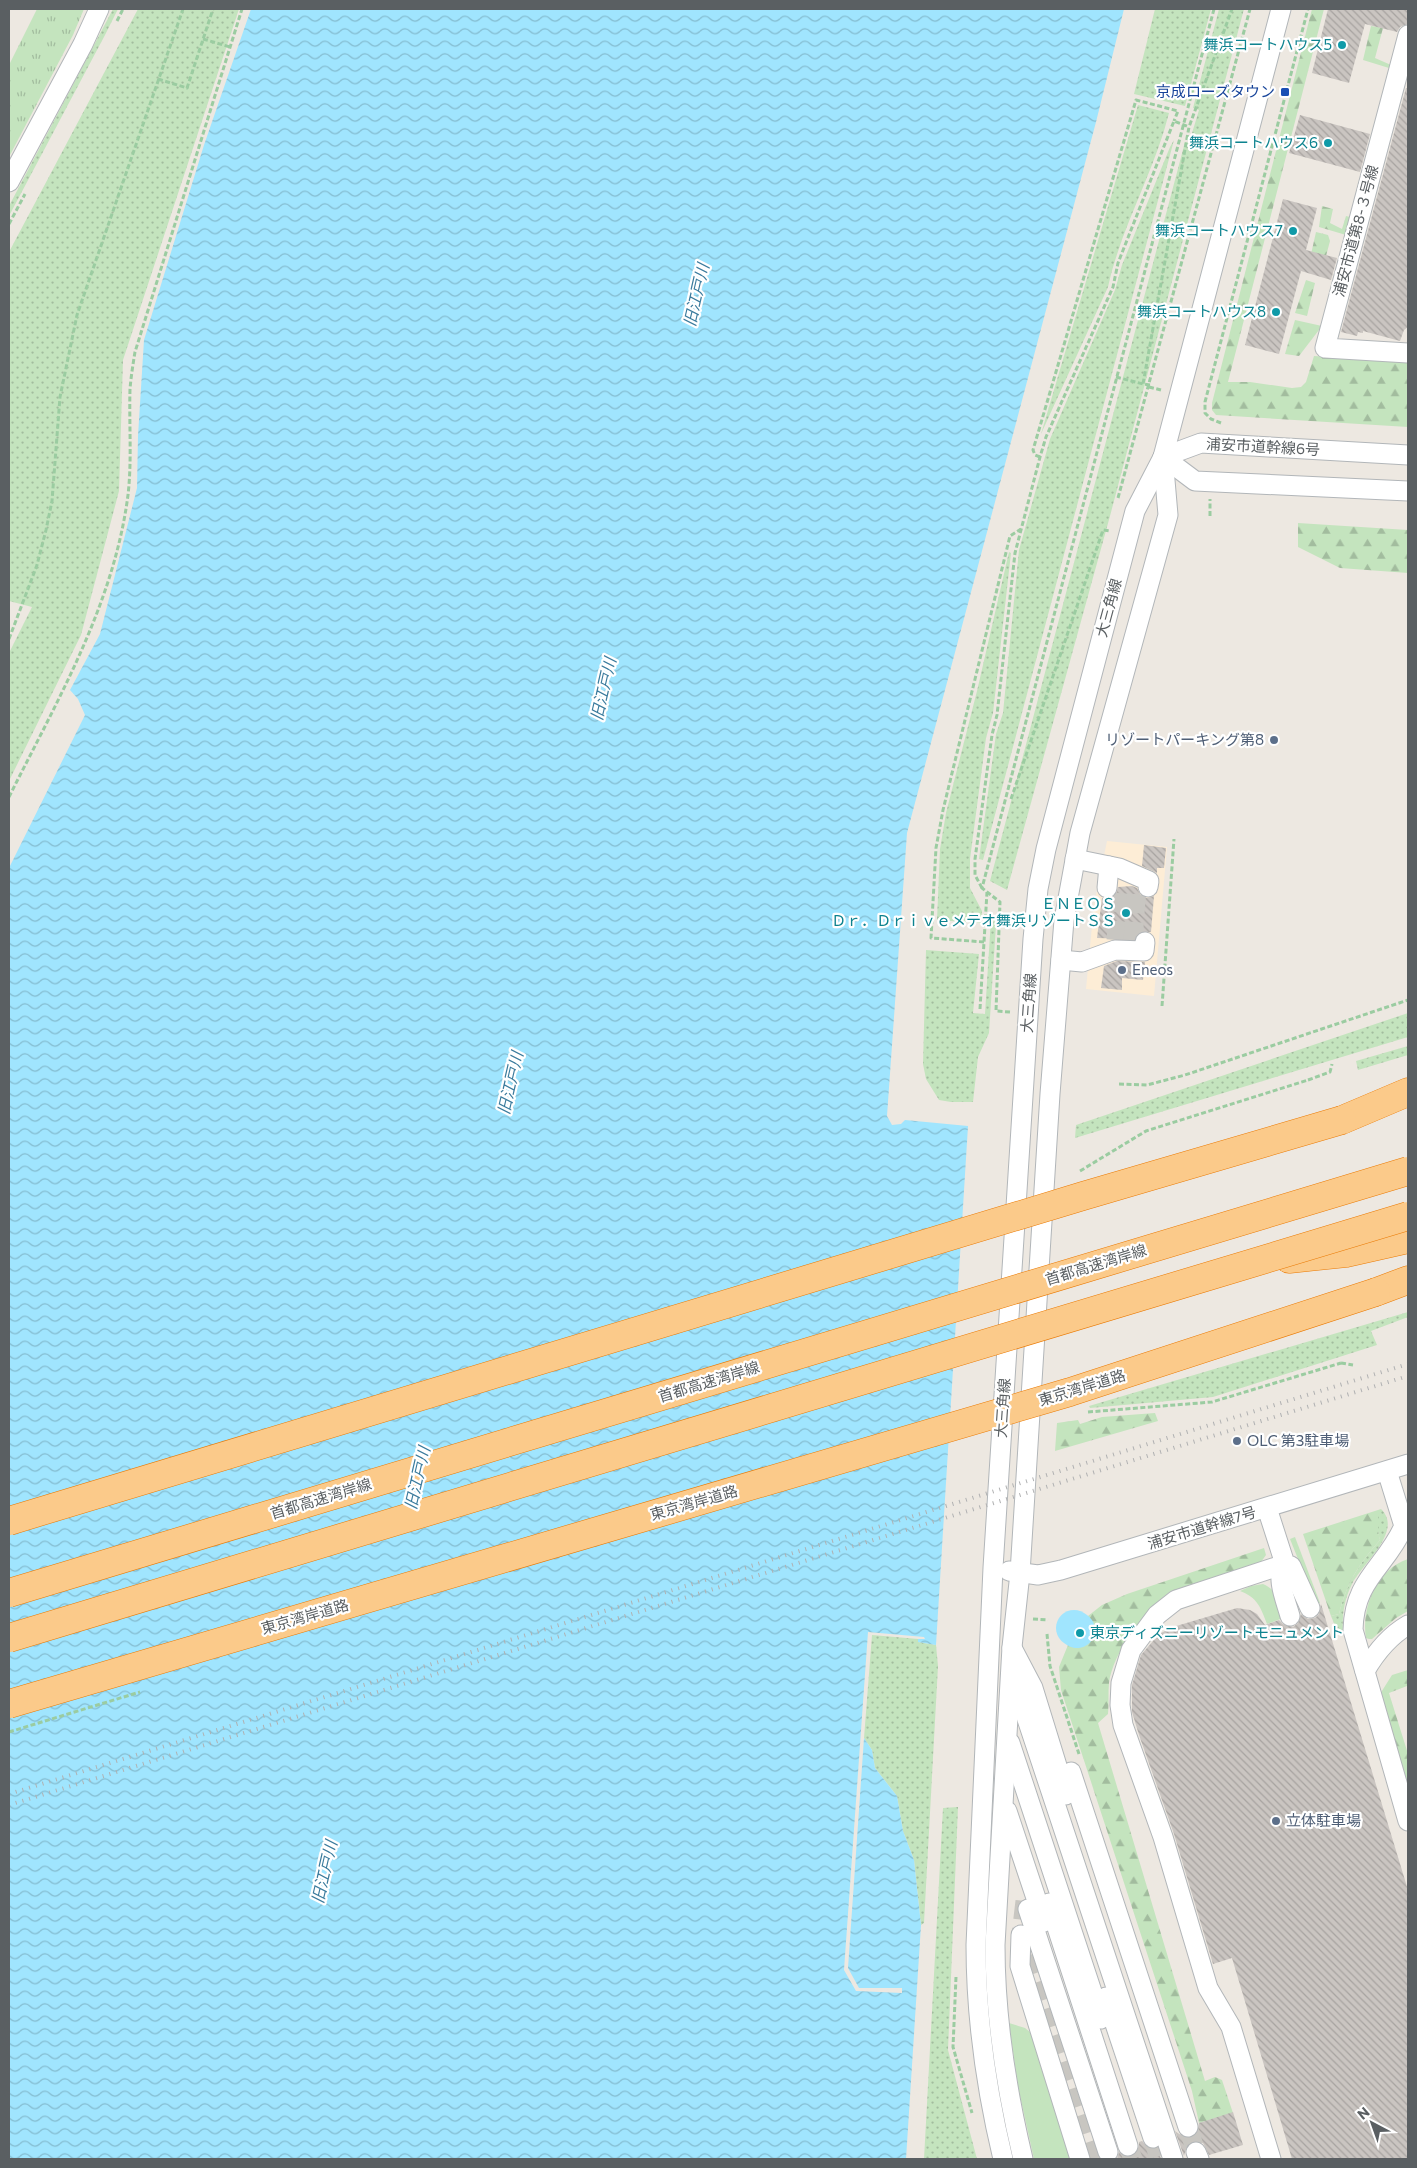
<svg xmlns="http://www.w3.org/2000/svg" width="1417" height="2168" viewBox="0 0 1417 2168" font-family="Commissioner,'Noto Sans JP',sans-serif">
<defs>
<pattern id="grass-dots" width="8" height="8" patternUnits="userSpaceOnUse" patternTransform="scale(1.25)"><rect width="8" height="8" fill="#c4e4be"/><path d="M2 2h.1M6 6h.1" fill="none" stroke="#a2bc9e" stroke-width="1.8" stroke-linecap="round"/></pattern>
<pattern id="forest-firs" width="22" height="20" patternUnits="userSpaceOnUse" patternTransform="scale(1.25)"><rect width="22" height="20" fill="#c4e4be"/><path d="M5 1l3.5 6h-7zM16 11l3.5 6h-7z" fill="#a2bc9e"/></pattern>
<pattern id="park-tufts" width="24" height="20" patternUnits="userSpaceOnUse" patternTransform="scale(1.25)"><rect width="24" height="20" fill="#c4e4be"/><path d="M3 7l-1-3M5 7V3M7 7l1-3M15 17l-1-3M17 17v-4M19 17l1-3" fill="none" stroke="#a2bc9e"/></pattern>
<pattern id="water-waves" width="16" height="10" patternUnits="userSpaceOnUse" patternTransform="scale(1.25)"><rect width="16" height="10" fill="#a0e5fe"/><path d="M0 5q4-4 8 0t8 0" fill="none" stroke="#85bdd1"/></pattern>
<pattern id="building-back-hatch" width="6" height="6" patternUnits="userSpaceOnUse" patternTransform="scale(1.25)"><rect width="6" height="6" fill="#cac5c1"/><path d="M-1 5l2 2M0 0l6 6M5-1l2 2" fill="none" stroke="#a7a3a0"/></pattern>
</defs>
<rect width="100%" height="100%" fill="#ede8e1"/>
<path fill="#fdedd6" d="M1107 841 1167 847 1154 996 1086 989 1094 905Z"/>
<g fill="url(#grass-dots)">
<path d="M113 9H118L105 35 9 216V206Z"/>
<path d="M138 9H239L123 360 119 491 81 635 9 781V653L32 607 9 601V252Z"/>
<path d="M1155 9H1211L1185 106 1134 94Z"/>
<path d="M1219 9H1244L1110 516 1007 890 990 881 1185 142 1189 143 1199 110 1193 108Z"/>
<path d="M1138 105 1169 113C1154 173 1121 227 1108 287L1041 434Z"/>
<path d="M1174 140 983 860 979 859 996 734 1003 713 1019 550 1050 439 1115 290 1122 265 1170 147Z"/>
<path d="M1009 552 1011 553 993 713 986 738 970 859V888L982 911 981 923 937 920 940 849 946 813 977 691Z"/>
<path d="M993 917 996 925 989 1033 978 1057 973 1102H951L939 1100 926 1079 923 1064 926 950 979 954 973 1013 985 1014 991 918Z"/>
<path d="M1408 1013V1037L1075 1138 1076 1125Z"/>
<path d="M1408 1046V1055L1358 1070 1356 1061Z"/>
<path d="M1408 1312V1317L1371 1331 1377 1345 1213 1397 1090 1408 1089 1406Z"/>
<path d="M1381 1509C1404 1531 1362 1564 1352 1584 1344 1600 1342 1615 1343 1633L1339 1635 1331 1616 1339 1614C1347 1582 1359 1564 1380 1540 1377 1530 1377 1521 1378 1510Z"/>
<path d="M872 1635 918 1639V1642L936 1645 938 1666 924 1923 921 1925 914 1860 903 1831 897 1796 875 1768 872 1750 864 1738Z"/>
<path d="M958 1807 948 2050 977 2159H924L943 1808Z"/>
</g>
<g fill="url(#forest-firs)">
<path d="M1312 9H1324L1228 382H1250L1292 388 1301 387 1306 382 1314 356 1408 362V427L1216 415 1212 410V403Z"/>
<path d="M1371 26 1383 28 1375 58 1391 65 1389 68 1363 60Z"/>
<path d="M1322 206 1333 209 1330 223 1342 229 1346 216 1350 217 1346 235 1319 227Z"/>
<path d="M1316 232 1328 235 1330 241 1321 275 1307 272Z"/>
<path d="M1306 280 1315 283 1307 316 1295 313Z"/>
<path d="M1295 320 1322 326 1299 356 1285 354Z"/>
<path d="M1298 523 1408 530V573L1340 568 1298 547Z"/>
<path d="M1155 1413 1158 1421 1055 1451 1057 1423 1078 1420 1080 1424 1102 1417Z"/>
<path d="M1378 1510V1531L1380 1540C1359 1564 1347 1582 1339 1614L1331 1616 1303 1534Z"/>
<path d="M1264 1548 1266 1555 1261 1562 1171 1591C1146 1609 1113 1652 1109 1683 1108 1693 1109 1703 1108 1714L1098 1723 1205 2081 1215 2077 1222 2080 1233 2113 1199 2123 1192 2091 1061 1690 1059 1667 1068 1645 1088 1616 1102 1605 1127 1594Z"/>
<path d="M1408 1559V1611L1396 1618 1372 1639H1369L1366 1638C1361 1607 1377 1569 1408 1559Z"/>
<path d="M1408 1670 1407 1686 1389 1693 1408 1754V1786L1380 1694 1392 1675Z"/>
</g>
<path fill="url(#park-tufts)" d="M37 9H84L73 35 9 157V65Z"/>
<g fill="#c4e4be">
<path d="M1295 1537 1320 1603 1316 1604 1290 1539Z"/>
<path d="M1263 1584C1279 1591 1279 1603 1283 1618L1267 1624C1261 1608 1257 1597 1240 1591L1251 1586Z"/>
<path d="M1009 2023 1025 2028 1035 2036 1076 2159H1034L1018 2087Z"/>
</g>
<path fill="url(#water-waves)" d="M251 9H1124L1096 122 907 833 887 1116 892 1125 901 1124 905 1120 968 1126 936 1645 918 1642V1639H925L924 1637 868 1632 844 1970 856 1991 902 1993V1988H859L848 1968 864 1738 872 1750 875 1768 897 1796 903 1831 914 1860 921 1925 906 2159H9V868L85 715 78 699 70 690 100 634 137 488 138 436 144 340 204 145Z"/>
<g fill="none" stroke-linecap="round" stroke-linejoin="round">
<path stroke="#a0e5fe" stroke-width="36" d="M1074 1628 1077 1630"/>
</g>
<g fill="url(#building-back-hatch)">
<path d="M1328 9H1408V24L1400 27 1397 32 1365 24 1349 83 1312 73Z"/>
<path d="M1406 88H1408V327L1404 330 1400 341 1363 331V333L1358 332 1357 336 1341 332Z"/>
<path d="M1300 115 1370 134 1360 172 1289 153Z"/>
<path d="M1283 199 1317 208 1306 250 1337 258 1331 280 1301 271 1279 354 1245 345Z"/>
<path d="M1144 845 1166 848 1164 868H1157V873L1142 866Z"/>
<path d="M1132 886 1137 888 1141 896 1147 898 1154 896 1151 932H1141L1134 939 1097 938 1102 898H1111L1116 894 1118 887Z"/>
<path d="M1117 961 1145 962 1143 980 1122 978V990L1101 988 1104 966Z"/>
<path d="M1321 1604 1408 1890V2159H1292L1232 1958 1213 1964 1174 1834 1139 1735 1132 1712V1685L1141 1655 1159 1634 1173 1627 1237 1608 1250 1610 1257 1614 1265 1625 1279 1620 1283 1624 1293 1627 1298 1623 1301 1614 1308 1619 1315 1618 1319 1614Z"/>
<path d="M1233 2112 1243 2145 1209 2155 1203 2143 1192 2142 1187 2146 1184 2156 1175 2131 1185 2138H1191L1197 2134 1199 2123Z"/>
<path d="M1142 2141 1150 2149 1158 2148 1161 2159H1117L1119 2152 1126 2157 1136 2154 1139 2149V2142Z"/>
</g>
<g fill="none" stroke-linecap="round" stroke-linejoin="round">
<g stroke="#c8c6c1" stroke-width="19" stroke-dasharray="19 9" stroke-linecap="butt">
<path d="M1116 940 1120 887"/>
<path d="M1133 941 1137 886"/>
<path d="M1025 1901 1021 1935 1096 2159"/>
<path d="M1188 2127 1196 2152"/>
<path d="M1153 2138 1159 2159"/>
<path d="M1128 2146 1133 2159"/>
</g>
<defs>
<g id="minor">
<path d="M1408 35 1325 348 1408 353"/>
<path d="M9 182 83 44 99 9"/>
<path d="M1163 457 1195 481 1408 491"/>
<path d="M1163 457 1201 443 1408 455"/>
<path d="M1075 859 1119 868 1149 881 1148 887"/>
<path d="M1107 888 1109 866"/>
<path d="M1061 960 1082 962 1115 950 1144 951 1145 942"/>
<path d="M1387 1471 1404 1526C1386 1567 1354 1579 1353 1630L1408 1821"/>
<path d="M1267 1508 1285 1564 1291 1566 1310 1608"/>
<path d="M1285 1564C1275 1577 1286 1601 1290 1616"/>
<path d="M1009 1571 1038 1575 1061 1570 1408 1464"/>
<path d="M1012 1648 1033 1688 1066 1795"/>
<path d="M1365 1671C1376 1652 1389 1636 1408 1625"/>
<path d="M1014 1680 1173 2159"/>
<path d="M1010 1743 1101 2019"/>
<path d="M1071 1772 1188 2127"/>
<path d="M1007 1811 1044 1922"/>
<path d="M1049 1903 1128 2146"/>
<path d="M1028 1909 1108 2152"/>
<path d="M1021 1935 1020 1966 1080 2159"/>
<path d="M1106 1997 1153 2138"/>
<path d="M1196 2152 1199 2159"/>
<path d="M1003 2159C986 2088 976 2018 976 1945L993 1568 1033 939 1038 889 1046 849 1135 511 1163 457 1281 9"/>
<path d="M1023 2159C1006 2088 995 2018 995 1945L1012 1647 1020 1573 1050 1094 1064 920 1080 833 1168 515 1163 457"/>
<path d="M1271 2159 1231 2027 1208 1988 1163 1837 1123 1725 1120 1705 1121 1683 1131 1650 1157 1615 1176 1600 1285 1564"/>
</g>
<g id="highway">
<path d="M1342 1120 1408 1092"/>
<path d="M1289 1259 1346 1253 1408 1239"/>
<path d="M1376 1292 1408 1280"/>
</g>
</defs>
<use href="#minor" stroke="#b2b6b9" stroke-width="21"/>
<use href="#highway" stroke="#ea7a04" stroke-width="29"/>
<g stroke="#9bcca1" stroke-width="3" stroke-dasharray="5 2.5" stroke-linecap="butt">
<path d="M117 21 123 9"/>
<path d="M203 39 230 47"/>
<path d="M158 79 187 88 213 9"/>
<path d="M9 224 25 194"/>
<path d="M1116 377 1143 384"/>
<path d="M1150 385 1143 384 1189 127 1232 9"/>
<path d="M1149 387 1161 390"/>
<path d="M1221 423 1211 419 1205 413V402L1308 9"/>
<path d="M1040 457 1035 455 1033 450 1136 100 1178 111 1174 121"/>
<path d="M1118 498 1250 9"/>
<path d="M1210 516V499"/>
<path d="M9 639 37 565 46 530 52 501 60 397 77 315 183 9"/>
<path d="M9 797C57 701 114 604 128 495 132 460 129 425 130 389 131 377 133 364 135 352L242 9"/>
<path d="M1011 799 1103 530 1110 531"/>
<path d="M982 888 975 875V859L992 735 997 715 1015 553 1040 457 1046 437 1113 287 1118 263 1174 121 1189 127"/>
<path d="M984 942 931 938 936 848 943 810 1010 536 1021 529"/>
<path d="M1162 1006 1174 839"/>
<path d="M980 1009 987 892"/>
<path d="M1010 1012 996 1011 1000 902 982 888 1214 9"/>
<path d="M1308 1080 1330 1072 1332 1064"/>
<path d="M1119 1084 1147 1085 1185 1075 1408 1000"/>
<path d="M1341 1363 1353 1365"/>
<path d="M1033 1619 1048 1620"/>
<path d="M1047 1634 1050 1666 1079 1754"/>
<path d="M956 1977 953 2047 972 2113"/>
</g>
<use href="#minor" stroke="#fff" stroke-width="19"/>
<use href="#highway" stroke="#fbca8a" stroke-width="28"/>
<g stroke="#b0b1b2" stroke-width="4" stroke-dasharray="1 6" stroke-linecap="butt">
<path d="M9 1794 1408 1364"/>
<path d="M9 1805 1408 1376"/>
</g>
<defs>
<g id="highway-bridge">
<path d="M9 1521 1083 1196 1342 1120"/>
<path d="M9 1593 1408 1171"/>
<path d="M9 1638 1408 1216"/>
<path d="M9 1704 1070 1392 1376 1292"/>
</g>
</defs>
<use href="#highway-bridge" stroke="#ea7a04" stroke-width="29" stroke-linecap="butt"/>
<g stroke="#9bcca1" stroke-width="3" stroke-dasharray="5 2.5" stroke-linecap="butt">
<path d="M1080 1171 1146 1131 1308 1080"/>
<path d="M1088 1412 1212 1402 1341 1363"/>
<path d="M9 1732 140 1692"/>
</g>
<use href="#highway-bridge" stroke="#fbca8a" stroke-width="28"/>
</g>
<g fill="#0f9aa8" stroke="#fff" stroke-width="2">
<circle cx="1342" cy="45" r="5"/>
<circle cx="1328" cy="143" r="5"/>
<circle cx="1293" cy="231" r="5"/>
<circle cx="1276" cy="312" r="5"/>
<circle cx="1126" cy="913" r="5"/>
<circle cx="1080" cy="1633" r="5"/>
</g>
<rect fill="#1a4fb4" stroke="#fff" stroke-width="2" x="1280" y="87" width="10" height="10" rx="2.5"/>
<g fill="#5c6f8a" stroke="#fff" stroke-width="2">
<circle cx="1274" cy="740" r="5"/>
<circle cx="1122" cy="970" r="5"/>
<circle cx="1237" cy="1441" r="5"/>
<circle cx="1276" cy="1821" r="5"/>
</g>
<g text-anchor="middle" stroke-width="4.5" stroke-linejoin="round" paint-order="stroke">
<g font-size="15" fill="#0d838f" stroke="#fff" text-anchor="end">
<text x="1332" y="50">舞浜コートハウス5</text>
<text x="1318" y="148">舞浜コートハウス6</text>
<text x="1283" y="236">舞浜コートハウス7</text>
<text x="1266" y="317">舞浜コートハウス8</text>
<text x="1116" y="909">ＥＮＥＯＳ<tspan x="1116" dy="17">Ｄｒ．Ｄｒｉｖｅメテオ舞浜リゾートＳＳ</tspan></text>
<text x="1090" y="1638" text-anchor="start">東京ディズニーリゾートモニュメント</text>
</g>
<g font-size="15" fill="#164399" stroke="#fff" text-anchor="end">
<text x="1275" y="97">京成ローズタウン</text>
</g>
<g font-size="15" fill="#5a5f62" stroke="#fff">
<text transform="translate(1356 231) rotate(-75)" y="5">浦安市道第8-３号線</text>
<text transform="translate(1263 447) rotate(3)" y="5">浦安市道幹線6号</text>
<text transform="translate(1109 608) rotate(-75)" y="5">大三角線</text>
<text transform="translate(1029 1003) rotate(-86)" y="5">大三角線</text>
<text transform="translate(1096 1265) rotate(-17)" y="5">首都高速湾岸線</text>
<text transform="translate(709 1382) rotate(-17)" y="5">首都高速湾岸線</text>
<text transform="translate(1082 1388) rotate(-17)" y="5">東京湾岸道路</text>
<text transform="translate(1003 1408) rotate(-86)" y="5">大三角線</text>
<text transform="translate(321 1499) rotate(-17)" y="5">首都高速湾岸線</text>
<text transform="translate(694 1503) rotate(-16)" y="5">東京湾岸道路</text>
<text transform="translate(1202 1528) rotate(-17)" y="5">浦安市道幹線7号</text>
<text transform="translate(305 1617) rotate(-16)" y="5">東京湾岸道路</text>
</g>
<g font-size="15" fill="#4e5e75" stroke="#fff" text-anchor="start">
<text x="1264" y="745" text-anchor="end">リゾートパーキング第8</text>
<text x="1132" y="975">Eneos</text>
<text x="1247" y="1446">OLC 第3駐車場</text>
<text x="1286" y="1826">立体駐車場</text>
</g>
<g font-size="16" font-style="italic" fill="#3a7b9d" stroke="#fff">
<text transform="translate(696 295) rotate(-77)" y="6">旧江戸川</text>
<text transform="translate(603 689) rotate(-77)" y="6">旧江戸川</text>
<text transform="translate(510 1083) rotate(-77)" y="6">旧江戸川</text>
<text transform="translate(417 1478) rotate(-77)" y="6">旧江戸川</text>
<text transform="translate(324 1872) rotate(-77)" y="6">旧江戸川</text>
</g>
</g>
<rect width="1417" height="2168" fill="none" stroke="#5a5f62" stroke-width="20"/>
<g transform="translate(1372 2123) rotate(319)" stroke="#ffffff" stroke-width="4" paint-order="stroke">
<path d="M0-4L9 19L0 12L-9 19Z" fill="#5a5f62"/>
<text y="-8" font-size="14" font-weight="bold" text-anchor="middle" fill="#5a5f62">N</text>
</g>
</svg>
